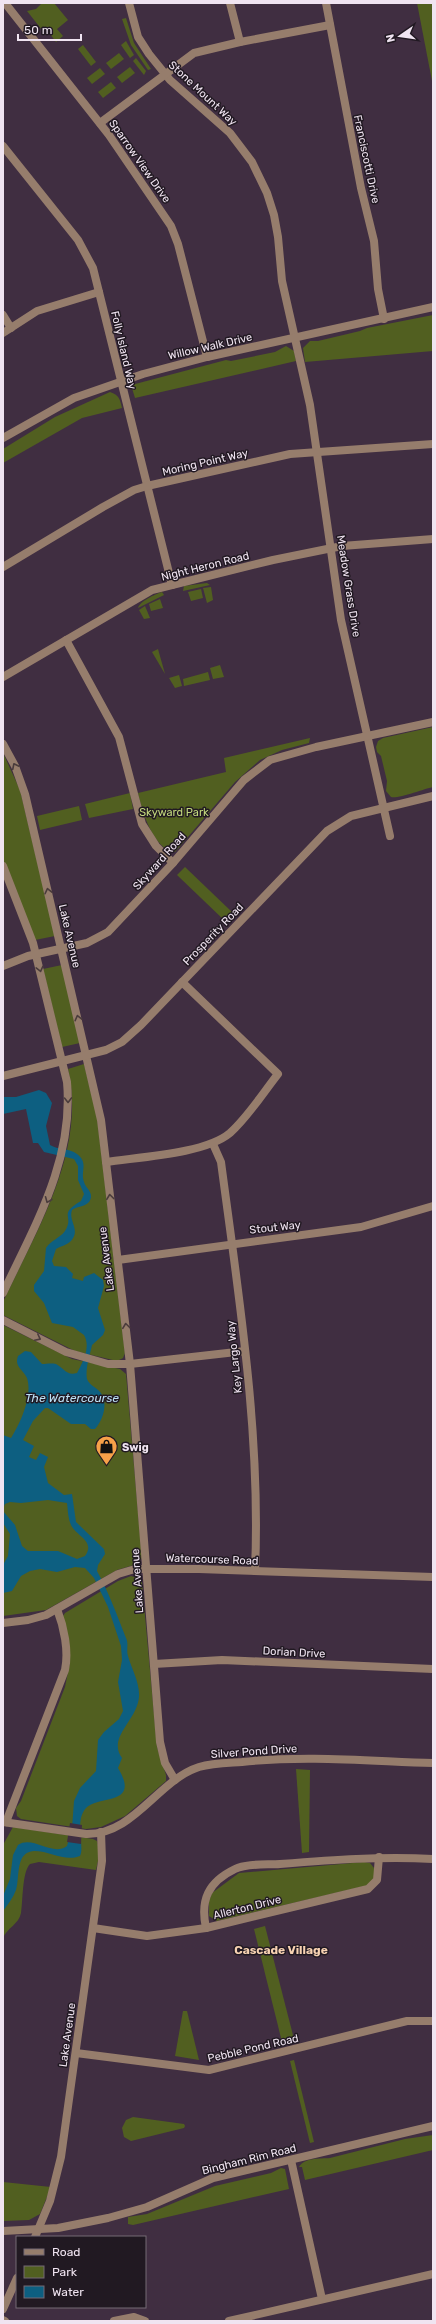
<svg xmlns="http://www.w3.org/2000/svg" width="436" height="2324" viewBox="0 0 436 2324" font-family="Rubik,sans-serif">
<rect width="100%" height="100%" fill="#402e41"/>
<g fill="#515f20">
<path d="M42 3H54L68 20 57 29 63 36 56 42 50 34 46 35 27 11 36 9Z"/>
<path d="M417 3H433V86Z"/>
<path d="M126 18 134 43 151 69 148 70 131 45 122 19Z"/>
<path d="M126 41 134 55 130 58 121 45Z"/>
<path d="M83 45 96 62 91 66 78 49Z"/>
<path d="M119 53 124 59 111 69 106 63Z"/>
<path d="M136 58 146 71 144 75 133 61Z"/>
<path d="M130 67 135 73 122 83 117 77Z"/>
<path d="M100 68 105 74 92 84 87 78Z"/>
<path d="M111 82 116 88 103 98 98 92Z"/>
<path d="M433 315V351L305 362 303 348 310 341H318L360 331 367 328Z"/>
<path d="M286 346 294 351 296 361 135 398 131 385 139 383 226 360 231 361 275 352Z"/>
<path d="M110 392C119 395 120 399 122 408L82 418 3 463V449L55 417Z"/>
<path d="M207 583 210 585 183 591 184 586Z"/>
<path d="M211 587 213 600 207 603 203 588Z"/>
<path d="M201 589 203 598 191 601 188 592Z"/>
<path d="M162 592 164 595 138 608C139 602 155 594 162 592Z"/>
<path d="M160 599 163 608 151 611 149 604Z"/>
<path d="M145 606 150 618 144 619 139 610Z"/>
<path d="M158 649 165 674 152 652Z"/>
<path d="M220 665 224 677 213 679 210 668Z"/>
<path d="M208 672 210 680 184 686 183 679Z"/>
<path d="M179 675 182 686 175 688 169 678Z"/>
<path d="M433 727V787C424 789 398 799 391 797L386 791 387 781 381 756 377 752 376 747 378 741 383 738Z"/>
<path d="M310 738 309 743 282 750 260 760 235 782 175 852C154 851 141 809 138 793L226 772 224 758Z"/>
<path d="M3 753 20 790 55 936 35 940 3 859Z"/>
<path d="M130 793 133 809 89 818 85 804Z"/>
<path d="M79 806 82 820 40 830 37 816Z"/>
<path d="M185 867 233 913 225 921 177 875Z"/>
<path d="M62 965 80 1043 62 1047 43 969Z"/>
<path d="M84 1064 97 1117 125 1353 123 1358 117 1361 75 1351 3 1315V1302C36 1231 87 1151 68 1069Z"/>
<path d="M3 1325 72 1359 120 1369 126 1374 142 1558 137 1564 117 1570 46 1610 3 1616Z"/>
<path d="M131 1576 138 1578 142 1583 157 1747 166 1775V1781L125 1816 101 1827 86 1829 21 1819 17 1816 16 1808 21 1801 65 1687 70 1662 63 1616 65 1613 118 1581Z"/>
<path d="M296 1769 310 1770 309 1852 302 1853Z"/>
<path d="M13 1827 93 1839 97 1841 100 1852 96 1870 39 1862 30 1864C22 1872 23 1901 21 1913 19 1924 7 1928 3 1938V1845Z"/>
<path d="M364 1862 370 1863 374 1868V1878L369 1885 217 1921 209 1916V1901L212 1893 239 1873Z"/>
<path d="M265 1926 294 2039 282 2042 254 1929Z"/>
<path d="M183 2011H187L199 2060 175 2056Z"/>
<path d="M294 2060 314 2142 310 2143 290 2061Z"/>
<path d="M133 2117 184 2124 185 2126 184 2128 131 2141 124 2137 122 2128 126 2120Z"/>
<path d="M433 2135V2150L305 2180 302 2167H299C305 2157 320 2159 330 2158L405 2139Z"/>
<path d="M281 2168 285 2169 289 2189 133 2225 128 2224V2217L147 2214 215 2186 271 2173Z"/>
<path d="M3 2182 51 2187 40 2214 29 2220 3 2221Z"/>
</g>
<path fill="#0d5f81" d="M39 1090 46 1093 52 1103 46 1126 50 1145C58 1150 69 1148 77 1154 89 1163 80 1171 84 1182 86 1189 95 1193 89 1202 85 1207 77 1206 72 1210 68 1221 81 1230 71 1241 67 1245 61 1246 56 1249L52 1261 54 1266 66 1267 73 1274 72 1278 83 1281 84 1277 94 1273 103 1280 104 1286 98 1308 105 1330 103 1335 92 1345C90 1355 85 1369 87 1379 89 1385 96 1387 100 1392 109 1402 103 1420 95 1429H91L85 1424H71L48 1408H45L33 1421 23 1440 34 1446 29 1457 36 1460 40 1453 48 1457 44 1467 48 1483 64 1495 72 1494 76 1522 104 1549 105 1554 98 1565 97 1571C109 1593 117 1615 126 1638 129 1644 126 1650 128 1656 132 1670 140 1683 139 1697 137 1721 107 1737 122 1758L118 1768C141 1806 99 1795 86 1808 74 1821 85 1847 80 1856 64 1862 51 1851 34 1851 15 1852 20 1877 16 1890 13 1898 8 1904 3 1911V1896L10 1879 13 1855 18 1845C33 1835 52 1857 67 1846L72 1828 74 1801 80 1788 96 1771 98 1740 104 1732 119 1719 123 1711 118 1682 122 1660 121 1646 108 1607 94 1578 85 1568 75 1567 57 1572 40 1569 30 1571 21 1576 12 1591 3 1593V1565L8 1556 10 1534 3 1523V1511L15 1525 22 1546 28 1551H58L77 1559 85 1556C96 1541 76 1536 71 1525 68 1518 68 1511 67 1503L48 1500 21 1503 10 1502 5 1504 3 1509V1435L11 1438C20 1424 33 1396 27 1378 23 1369 14 1367 18 1356L25 1351 31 1352 42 1364C46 1364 51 1363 56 1364 64 1368 66 1376 77 1373 83 1362 91 1347 84 1335L73 1327 52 1323 44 1303 34 1291V1285L44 1271 46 1248C51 1240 60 1238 65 1231 75 1215 57 1215 81 1201L84 1194 78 1180V1166L74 1159 44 1152 38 1143H33L26 1109 3 1114V1097H16Z"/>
<path fill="#402e41" d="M70 1823 82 1825 81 1844 67 1842Z"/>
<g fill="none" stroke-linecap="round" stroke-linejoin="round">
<g stroke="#967d6c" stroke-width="8">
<path d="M5 3 109 135 171 226 178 244 207 357"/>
<path d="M129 3 138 37 149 54 170 80 230 133 252 162 267 193 274 215 278 237 282 281 310 405 341 620 390 836"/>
<path d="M230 3 240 42"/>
<path d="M326 3 361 188 374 241 378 289 384 319"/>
<path d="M100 123 194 53 240 42 330 25"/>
<path d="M3 146 78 240 93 268 172 585"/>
<path d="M3 315 11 328"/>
<path d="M3 333 37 311 99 292"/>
<path d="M3 438 74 398 143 374 207 357 433 307"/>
<path d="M3 567 103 507 134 490 147 486 290 454 433 444"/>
<path d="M66 640 119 737 142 824 156 846 173 863"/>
<path d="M3 677 152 590 273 560 342 546 433 539"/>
<path d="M3 744 15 766 25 794 101 1120 130 1364 160 1742 165 1763 175 1780"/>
<path d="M3 866 33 943 67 1082C74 1160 35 1225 3 1293"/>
<path d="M3 966 28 956 87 943 108 932 173 863 244 780 270 760 316 747 433 722"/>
<path d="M3 1076 106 1050 122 1042 141 1025 327 831 351 816 433 796"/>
<path d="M213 1144 221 1162C239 1298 261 1435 255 1571"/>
<path d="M106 1162C139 1157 205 1154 230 1133 248 1117 263 1093 278 1074L182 982"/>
<path d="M118 1260 361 1227 433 1206"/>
<path d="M3 1320 66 1352 108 1364H130L245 1351"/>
<path d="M3 1623 28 1620 46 1615 118 1574 135 1569H199L433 1577"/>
<path d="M154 1664 222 1660 433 1669"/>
<path d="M3 1822 86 1834C134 1835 158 1780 199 1767 213 1763 228 1763 242 1762 305 1755 369 1761 433 1763"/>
<path d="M6 1822 65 1670C69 1651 64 1627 57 1609"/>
<path d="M93 1928 147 1936 206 1928 368 1889 377 1880 379 1857"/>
<path d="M206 1928C200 1900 208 1882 235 1869 247 1863 267 1865 280 1864 331 1860 382 1856 433 1859"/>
<path d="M76 2053 209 2070 407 2021H433"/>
<path d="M291 2160 322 2299"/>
<path d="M3 2231 58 2228 108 2218 147 2207 213 2178 433 2126"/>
<path d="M35 2237 50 2201 61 2157 102 1861 101 1832"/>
<path d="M3 2309 17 2278"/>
<path d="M3 2320 5 2321"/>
<path d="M114 2321 134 2317 145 2321"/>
<path d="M229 2321 433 2274"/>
</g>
</g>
<defs><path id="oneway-chevron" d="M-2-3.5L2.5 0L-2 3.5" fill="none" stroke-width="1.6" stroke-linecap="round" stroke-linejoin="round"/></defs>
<g stroke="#4a3c3c">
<use href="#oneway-chevron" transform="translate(15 766) rotate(-116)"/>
<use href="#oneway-chevron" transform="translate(48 891) rotate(-103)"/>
<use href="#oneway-chevron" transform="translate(40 969) rotate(76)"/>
<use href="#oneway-chevron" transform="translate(78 1018) rotate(-104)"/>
<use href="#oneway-chevron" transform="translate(68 1100) rotate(89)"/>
<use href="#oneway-chevron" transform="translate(110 1197) rotate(-97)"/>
<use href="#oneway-chevron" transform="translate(48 1200) rotate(112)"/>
<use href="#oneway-chevron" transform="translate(126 1326) rotate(-97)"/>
<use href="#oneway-chevron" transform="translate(38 1338) rotate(27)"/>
</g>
<defs>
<symbol id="shop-pin" viewBox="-11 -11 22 30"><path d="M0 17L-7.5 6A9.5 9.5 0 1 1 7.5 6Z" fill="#f7a149" stroke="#211922"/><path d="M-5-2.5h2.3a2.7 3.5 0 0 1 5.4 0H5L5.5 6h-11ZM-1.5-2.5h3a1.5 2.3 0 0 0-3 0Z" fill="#111"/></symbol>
</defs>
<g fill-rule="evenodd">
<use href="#shop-pin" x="94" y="1434" width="25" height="34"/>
</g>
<g text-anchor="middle" stroke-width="3" stroke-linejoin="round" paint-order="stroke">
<g font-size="11" fill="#f0e4f1" stroke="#211922">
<text transform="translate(203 93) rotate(43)" y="4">Stone Mount Way</text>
<text transform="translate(367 159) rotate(78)" y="4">Franciscotti Drive</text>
<text transform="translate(140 161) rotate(55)" y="4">Sparrow View Drive</text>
<text transform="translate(210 346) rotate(-13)" y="4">Willow Walk Drive</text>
<text transform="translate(124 350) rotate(77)" y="4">Folly Island Way</text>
<text transform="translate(205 462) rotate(-13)" y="4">Moring Point Way</text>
<text transform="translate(205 566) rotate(-14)" y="4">Night Heron Road</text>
<text transform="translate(349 586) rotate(81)" y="4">Meadow Grass Drive</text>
<text transform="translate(159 861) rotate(-48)" y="4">Skyward Road</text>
<text transform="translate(213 934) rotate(-46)" y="4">Prosperity Road</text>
<text transform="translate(70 936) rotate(77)" y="4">Lake Avenue</text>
<text transform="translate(275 1227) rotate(-6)" y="4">Stout Way</text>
<text transform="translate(106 1259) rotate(-97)" y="4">Lake Avenue</text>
<text transform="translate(234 1357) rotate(-96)" y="4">Key Largo Way</text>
<text transform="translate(212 1559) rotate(2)" y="4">Watercourse Road</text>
<text transform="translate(137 1581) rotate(-94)" y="4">Lake Avenue</text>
<text transform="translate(294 1652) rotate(3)" y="4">Dorian Drive</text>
<text transform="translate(254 1751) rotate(-4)" y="4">Silver Pond Drive</text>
<text transform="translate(247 1907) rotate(-14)" y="4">Allerton Drive</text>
<text transform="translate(67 2035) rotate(-82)" y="4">Lake Avenue</text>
<text transform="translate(253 2048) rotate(-13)" y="4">Pebble Pond Road</text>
<text transform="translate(249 2159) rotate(-14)" y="4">Bingham Rim Road</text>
</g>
<g font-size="11" fill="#c2d97d" stroke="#211922">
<text x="174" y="816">Skyward Park</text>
</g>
<g font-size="11" font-weight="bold" fill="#f0e4f1" stroke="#211922" text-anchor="start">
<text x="122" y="1451">Swig</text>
</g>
<g font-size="12" font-style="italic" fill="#bce0f5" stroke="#211922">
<text x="72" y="1402">The Watercourse</text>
</g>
<g font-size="12" font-weight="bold" fill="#f7d2b2" stroke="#211922">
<text x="281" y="1954">Cascade Village</text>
</g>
</g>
<rect width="436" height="2324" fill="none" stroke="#f0e4f1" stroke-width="8"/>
<rect x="16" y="2236" width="130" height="72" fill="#211922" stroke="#746a75"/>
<rect x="24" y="2249" width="20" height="6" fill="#967d6c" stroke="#746a75"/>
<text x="52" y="2256" font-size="12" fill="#f0e4f1">Road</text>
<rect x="24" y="2266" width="20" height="12" fill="#515f20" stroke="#746a75"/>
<text x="52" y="2276" font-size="12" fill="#f0e4f1">Park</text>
<rect x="24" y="2286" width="20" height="12" fill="#0d5f81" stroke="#746a75"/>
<text x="52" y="2296" font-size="12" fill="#f0e4f1">Water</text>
<g transform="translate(400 36) rotate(257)" stroke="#211922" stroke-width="3" paint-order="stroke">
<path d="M0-3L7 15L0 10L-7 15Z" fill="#f0e4f1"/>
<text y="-6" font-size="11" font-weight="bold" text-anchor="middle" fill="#f0e4f1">N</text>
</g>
<path d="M18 34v6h63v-6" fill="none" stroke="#f0e4f1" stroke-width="2"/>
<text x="24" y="34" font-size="12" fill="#f0e4f1" stroke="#211922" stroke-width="3" paint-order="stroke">50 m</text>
</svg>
